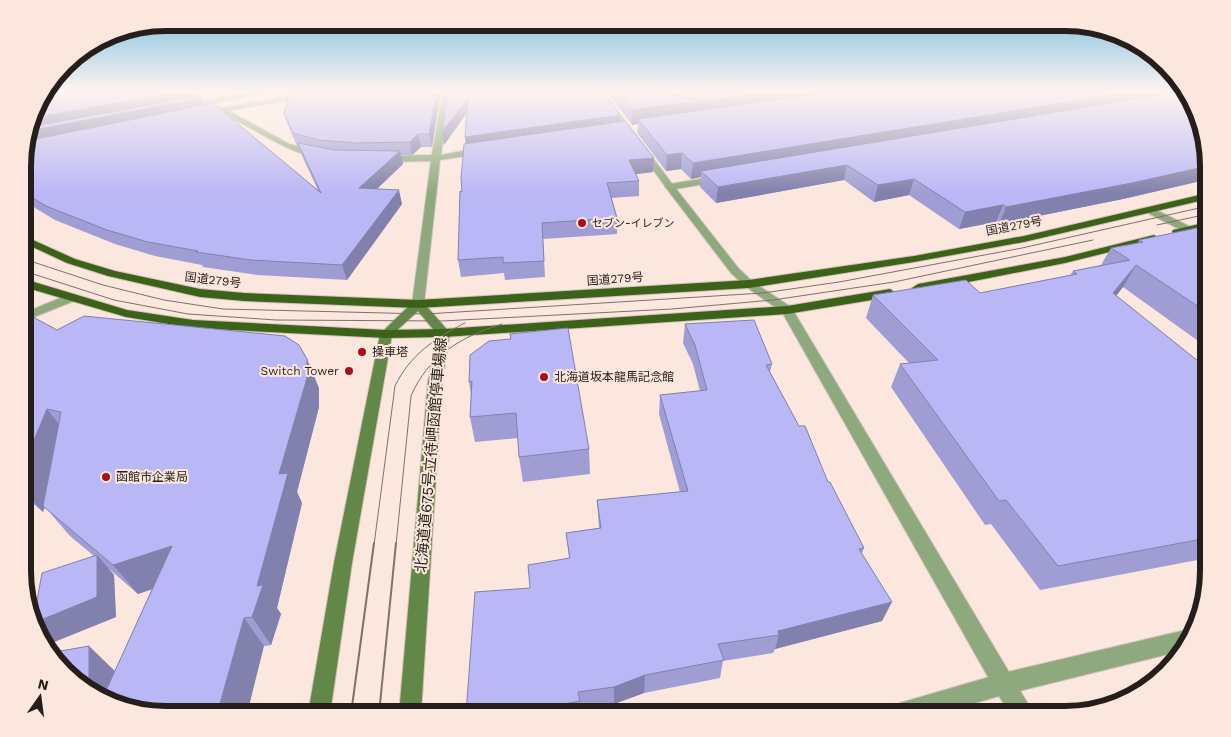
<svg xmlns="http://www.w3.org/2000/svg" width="1231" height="737" viewBox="0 0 1231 737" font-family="'Work Sans','Noto Sans JP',sans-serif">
<rect width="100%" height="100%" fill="#fbe7dd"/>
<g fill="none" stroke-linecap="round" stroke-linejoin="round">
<defs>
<g id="minor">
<path d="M598 91H615L611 93 598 94Z"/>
<path d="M718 176 721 177V181L670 190 665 187 670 184Z"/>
<path d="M1190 629 1193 631 1189 643 1181 651 1003 695 936 714H889L892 706 900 703 1003 673Z"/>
</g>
<g id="tertiary">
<path d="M185 91H192L203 100 259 91H273L210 104 221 108 282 97 329 91H347L343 93 282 101 229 111 289 144 321 153V157L318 158C285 151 262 133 233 119 216 110 195 108 185 91Z"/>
<path d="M443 91H450L441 155 479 148 483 151 479 154 440 160 424 304 418 308 412 304 431 161 384 162 380 159 384 156 432 155Z"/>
<path d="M597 91H603L673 185 739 269 753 282 791 307 1034 714H1010L996 691 782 312 745 286 731 273 667 189Z"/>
<path d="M1150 207 1205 234 1206 236 1205 238H1197L1146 212V208Z"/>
<path d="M70 294 76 298 74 301 24 321V313Z"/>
</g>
<path id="secondary" d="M418 300 422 301 450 333 442 382 421 714H399L428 382 437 334 418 311 392 335 352 563 330 714H308L334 563 380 334 414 301Z"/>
<g id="trunk">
<path d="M1208 193V199L1024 242 914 262 749 288 418 308 244 301 200 297 108 276 67 263 24 243V236L75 259 115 271 200 289 244 293 418 300 749 280 914 256 1024 236Z"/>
<path d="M1208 222V228L1177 235 1172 232 1173 230Z"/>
<path d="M1154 235 1159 238 1158 240 1065 263 918 292 912 288 918 284 1065 257Z"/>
<path d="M24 279 127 310 193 320 386 330 444 329 787 306 890 289 896 293 890 297 787 314 444 337 386 338 193 328 126 317 24 287Z"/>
</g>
</defs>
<use href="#minor" stroke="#d4c3ba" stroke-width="2"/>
<use href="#tertiary" stroke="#d4c3ba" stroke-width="2"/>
<use href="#secondary" stroke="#d4c3ba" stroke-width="2"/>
<use href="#trunk" stroke="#d4c3ba" stroke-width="2"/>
<use href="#minor" fill="#8fa97e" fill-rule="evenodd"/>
<use href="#tertiary" fill="#8fa97e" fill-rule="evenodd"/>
<use href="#secondary" fill="#628747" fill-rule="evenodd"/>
<use href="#trunk" fill="#3c621a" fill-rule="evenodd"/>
<g stroke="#7d716b" stroke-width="1">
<path d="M1157 225 1208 214"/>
<path d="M24 259 103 285 164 300 223 309 426 314 763 293 839 282 1022 248 1208 206"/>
<path d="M24 271 114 300 188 314 276 320 442 321 672 309 773 300 894 282 1093 240"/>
<path d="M374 545 395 386C410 355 435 338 465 323"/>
<path d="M396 545 411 396C428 356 462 336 502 324"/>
</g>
<g stroke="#7d716b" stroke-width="2">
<path d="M351 714 374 543"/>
<path d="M379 714 396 543"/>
</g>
</g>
<g fill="#a09dd4" fill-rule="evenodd">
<path d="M46 91H188L191 97 201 98 204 105 318 190 302 156 299 147 297 146 288 125 284 113 441 91 432 147H421L412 155H401L403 164 377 189 402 204 347 280 257 275 203 267 202 265 155 256 115 244 55 220 35 208 27 199 24 200V148Z"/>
<path d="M448 91 620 115V122L654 158 653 172 636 174 639 181V196L611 198 617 218V234L543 239 545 277 505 280 504 273 461 277 458 260 466 144 465 137 466 114 444 145Z"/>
<path d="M609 91H654L667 94 663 91H1186L1189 94 1208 156V176L1205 180 1123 199 999 224 996 222 959 229 909 195 874 202 844 180 716 203 700 187 701 177 691 179 681 169 666 171 637 133 638 124 632 125 609 95ZM1159 92 1165 94 1158 95Z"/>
<path d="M1208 227V348L1123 287 1116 296 1208 369V558L1040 590 991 524 985 525 891 387 900 364 909 363 866 318 873 295 980 293 1070 275 1073 271 1101 265 1111 248 1138 243 1139 240Z"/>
<path d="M24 312 57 330 319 388V407L297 492 302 503 277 608 281 614 271 645 115 671 152 589 138 594 108 568 114 575 116 617 54 642 38 627 34 617 94 556 70 536 45 507 43 512 24 496Z"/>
<path d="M685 324 772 364 770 372 828 482 864 548 862 553 882 621 775 649 773 653 723 661 720 678 644 693 614 704 580 710 581 714H466L530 588 569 558 566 533 599 528 597 500 680 492 659 414 660 395 700 391 693 364 683 343Z"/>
<path d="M470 355 589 449 590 474 523 482 519 457 518 438 475 442 470 417 471 394 469 382Z"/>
</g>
<g fill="#8280ac">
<path d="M183 91H188L192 99 201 98 206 109 24 146 33 118Z"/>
<path d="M437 91H441L432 147 429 134Z"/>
<path d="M780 91H877L698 116 699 102Z"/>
<path d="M1137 91H1160L1155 100 701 171V177L691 179 693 163Z"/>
<path d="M468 98 469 110 444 145 442 132Z"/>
<path d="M699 101 698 116 638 119V124L632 125V110Z"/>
<path d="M620 115V128L466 149 465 137Z"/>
<path d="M418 134 421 147 412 155 410 142Z"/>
<path d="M400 151 403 164 363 202 359 188Z"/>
<path d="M682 153 681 169 666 171 667 155Z"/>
<path d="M654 158 653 172 629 175V160Z"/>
<path d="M1208 159V176L1205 180 1123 199 999 224 1006 207Z"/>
<path d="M847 165 844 180 716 203 718 187Z"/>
<path d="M914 179 909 195 874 202 878 185Z"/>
<path d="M399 190 402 204 347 280 342 265Z"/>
<path d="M24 194 27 199 24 200Z"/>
<path d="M1003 205 996 222 959 229 965 212Z"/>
<path d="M1136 265 1123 287 1100 316 1113 293Z"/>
<path d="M307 359 319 388V407L297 492 302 503 277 608 281 614 271 645 252 617 257 586 279 474Z"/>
<path d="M47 409 70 438 43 512 24 491V464Z"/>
<path d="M172 546 194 575 138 594 113 565Z"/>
<path d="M97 555 114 575 116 617 54 642 38 627 36 622Z"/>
<path d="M892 602 882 621 775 649 779 635 778 631Z"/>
<path d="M244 618 264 646 247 714H217Z"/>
<path d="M89 646 118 674 119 702 94 695 89 690Z"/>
<path d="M645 675 644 693 614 704V687Z"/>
</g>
<g fill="#bab7f6" stroke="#8280ac">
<path d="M46 91H186L33 118 37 102Z"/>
<path d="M291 91H437L429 134H418L410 142 356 143 319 140 293 133 284 113Z"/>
<path d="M448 91H603L620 115 465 137 468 98 442 132Z"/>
<path d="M617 91H654L699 101 632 110Z"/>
<path d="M683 91H780L699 102V101Z"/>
<path d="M838 91H1137L693 163 682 153 667 155 638 119Z"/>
<path d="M1178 92 1189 95 1208 156V159L1205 160 1208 161V166L1132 183 1006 207 1003 205 965 212 914 179 878 185 847 165 718 187 701 171Z"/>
<path d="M198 96 201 98 29 131 30 127Z"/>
<path d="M213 103 321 193 298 143 334 150 400 151 359 188 399 190 342 265 251 260 196 252 198 251 148 242 107 230 46 206 26 194 24 191V148L26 141Z"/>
<path d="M625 121 654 158 629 160 639 181 607 183 617 218 542 223 544 261 503 263V257L458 260 460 191 462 192 461 178 464 144Z"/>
<path d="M1206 226 1208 227V313L1136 265 1113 293 1208 369V413L1200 414 1208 420V538L1058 566 1006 500 999 501 900 364 938 360 873 295 966 280 980 293 1077 274 1073 271 1130 260 1111 248 1143 242 1139 240Z"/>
<path d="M24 312 57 330 84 316 285 336 299 345 307 359V378L279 474 288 473 257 586 263 585 252 617 244 618 217 714H166L103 697 172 546 113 565 43 506 61 412 47 409 24 464Z"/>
<path d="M754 320 772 364 766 365 799 426H805L828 482H830L864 548 859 549 892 602 778 631 779 635 718 644 724 660 645 675 614 687 578 692 580 701 510 714H466L475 592 530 588 528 565 570 558 566 533 601 528 597 500 688 491 660 395 707 390 695 345 685 324Z"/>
<path d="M568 328 589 449 519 457 516 413 470 417 472 381 469 382 470 355 489 341 511 339 510 334Z"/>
<path d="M97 555V597L36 622 34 617 42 573Z"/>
<path d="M89 646V690L49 653Z"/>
</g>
<linearGradient id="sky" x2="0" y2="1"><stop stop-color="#75bade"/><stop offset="0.47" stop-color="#fdf4f0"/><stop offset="1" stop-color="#fdf4f0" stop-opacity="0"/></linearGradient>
<rect width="1231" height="194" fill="url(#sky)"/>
<g fill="#a71115" stroke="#fbe7dd" stroke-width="2">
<circle cx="582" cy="223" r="5"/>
<circle cx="362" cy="352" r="5"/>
<circle cx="349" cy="371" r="5"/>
<circle cx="544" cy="377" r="5"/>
<circle cx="106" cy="477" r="5"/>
</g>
<g text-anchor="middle" stroke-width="4" stroke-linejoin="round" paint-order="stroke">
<g font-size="11" fill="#251e1a" stroke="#fbe7dd" text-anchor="start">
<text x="592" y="227">セブン-イレブン</text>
</g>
<g font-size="12" fill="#251e1a" stroke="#fbe7dd">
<text transform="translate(1014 226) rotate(-11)" y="4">国道279号</text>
<text transform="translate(615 279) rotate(-4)" y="4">国道279号</text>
<text transform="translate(213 280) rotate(7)" y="4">国道279号</text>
</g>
<g font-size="12" fill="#251e1a" stroke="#fbe7dd" text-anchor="start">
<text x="372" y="356">操車塔</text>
<text x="339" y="375" text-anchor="end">Switch Tower</text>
<text x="554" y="381">北海道坂本龍馬記念館</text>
<text x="116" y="481">函館市企業局</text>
</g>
<g font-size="15" fill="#251e1a" stroke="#fbe7dd">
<text transform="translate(431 455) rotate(-85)" y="5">北海道道675号立待岬函館停車場線</text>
</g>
</g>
<path d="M0 0H1231V737H0ZM166 31H1065A135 135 0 0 1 1200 166V571A135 135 0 0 1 1065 706H166A135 135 0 0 1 31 571V166A135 135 0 0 1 166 31Z" fill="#fbe7dd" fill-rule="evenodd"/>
<path fill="none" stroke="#251e1a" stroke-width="6" d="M166 31H1065A135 135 0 0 1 1200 166V571A135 135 0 0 1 1065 706H166A135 135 0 0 1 31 571V166A135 135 0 0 1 166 31Z"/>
<g transform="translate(40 697) rotate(14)" stroke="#fbe7dd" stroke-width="4" paint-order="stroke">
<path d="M0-4L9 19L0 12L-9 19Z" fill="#251e1a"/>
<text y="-8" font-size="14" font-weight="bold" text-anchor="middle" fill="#251e1a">N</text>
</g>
</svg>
